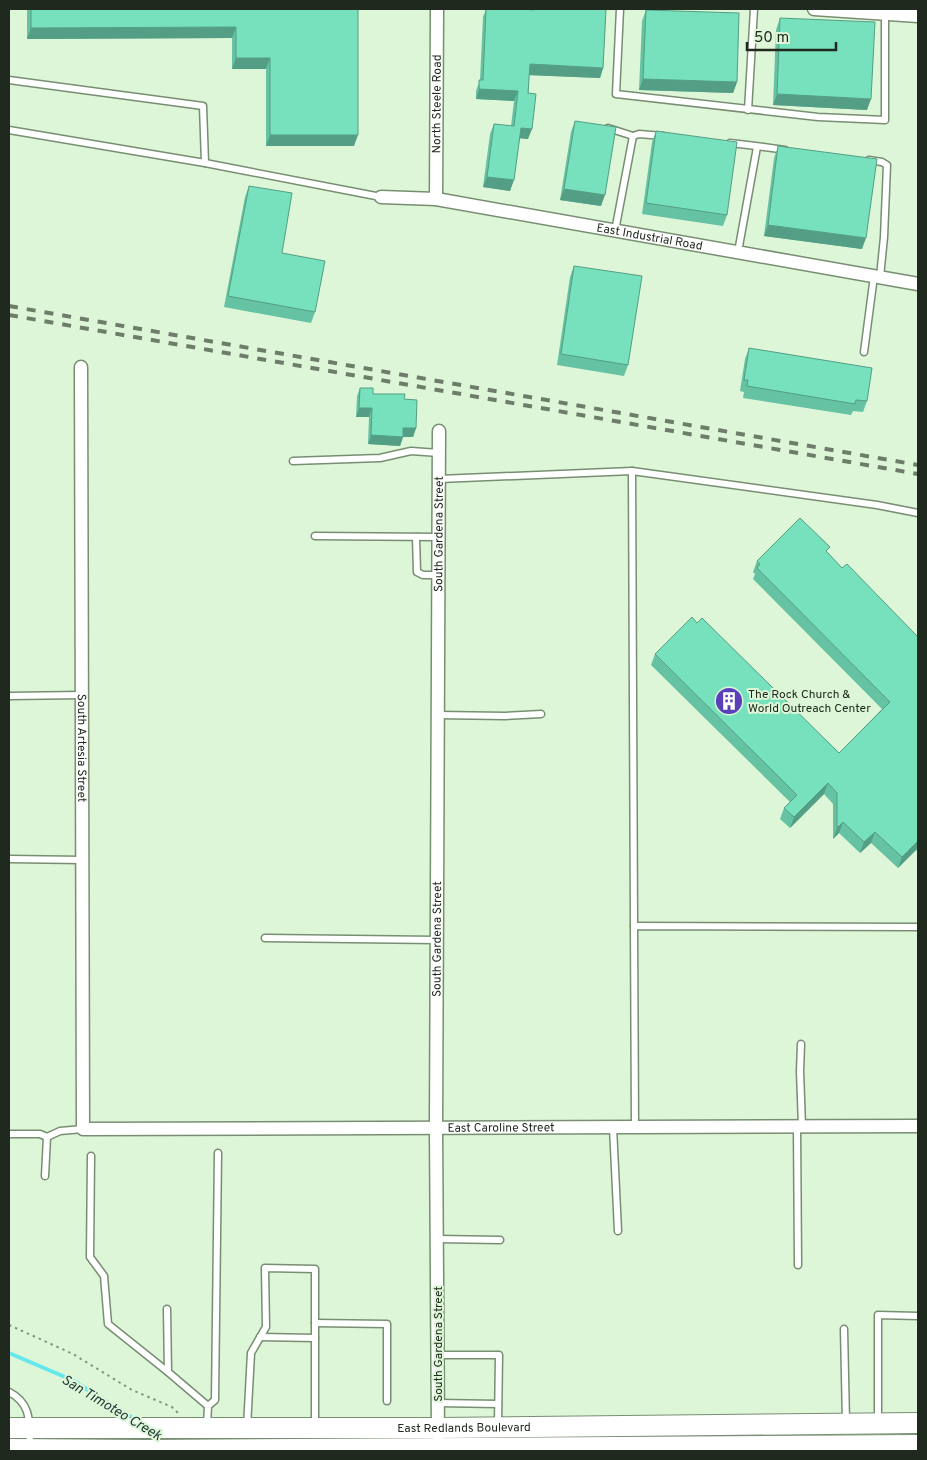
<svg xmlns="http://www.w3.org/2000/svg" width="927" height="1460" viewBox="0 0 927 1460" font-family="Overpass,sans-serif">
<rect width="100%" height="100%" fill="#ddf6d7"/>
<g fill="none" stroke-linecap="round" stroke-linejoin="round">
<path stroke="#66e7ec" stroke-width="4" d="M9 1353 72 1380 137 1421"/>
<defs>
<g id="lane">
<path d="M620 9 616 94 818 117 885 120V14"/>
<path d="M9 80 203 106 205 163"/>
<path d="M748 110 754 9"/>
<path d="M608 128 633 136"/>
<path d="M9 130 205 163 381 197"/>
<path d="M730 143C749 145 766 147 785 150"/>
<path d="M869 160 882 162 887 165 884 237 880 277"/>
<path d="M615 231 633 136 639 134 663 136"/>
<path d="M738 252 757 147"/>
<path d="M864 352 874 276"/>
<path d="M293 461 380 458 411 451 439 453"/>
<path d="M632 471 634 926"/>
<path d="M439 479 632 471 877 505 918 513"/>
<path d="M315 536 438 537"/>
<path d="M416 537 417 572 423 575H438"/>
<path d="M9 696 82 695"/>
<path d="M438 715 505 716 541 714"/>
<path d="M9 859 82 860"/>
<path d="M265 938 437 940"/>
<path d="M801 1044 800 1071 802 1127"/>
<path d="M613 1127 618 1231"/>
<path d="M635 1127 634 926 918 927"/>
<path d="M797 1127 798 1265"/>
<path d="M9 1134H40L47 1137"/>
<path d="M91 1156 90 1257 104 1276 108 1324 168 1372"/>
<path d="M45 1176 47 1137 60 1131 83 1129"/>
<path d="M437 1239 500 1240"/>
<path d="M167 1309 168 1372 208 1406"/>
<path d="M315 1323 387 1324V1401"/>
<path d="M844 1329 846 1422"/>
<path d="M260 1337 315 1338"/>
<path d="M438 1355H499L498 1424"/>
<path d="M9 1392C33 1404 29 1425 30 1448"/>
<path d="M438 1403 498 1404"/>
<path d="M878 1422V1315L918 1316"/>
<path d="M207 1426 208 1406 215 1400 218 1153"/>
<path d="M247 1427 251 1353 266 1327 265 1268 315 1269V1426"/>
</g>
<g id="street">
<path d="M814 9 918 16"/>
<path id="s1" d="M381 197 436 199 918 284"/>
<path id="s2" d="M436 199 437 9"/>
<path id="s3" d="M81 367 83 1129 918 1126"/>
<path id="s4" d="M438 1435 436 1128 439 431"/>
</g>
<g id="primary">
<path id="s5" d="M9 1428H438L918 1423"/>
<path d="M9 1449 146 1450 918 1445"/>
</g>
</defs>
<use href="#lane" stroke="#788e72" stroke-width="9"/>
<use href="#street" stroke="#788e72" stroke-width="15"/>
<use href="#primary" stroke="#788e72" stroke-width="22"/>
<path stroke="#83957f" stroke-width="2" stroke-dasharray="2.5 4" stroke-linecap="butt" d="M9 1325 73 1354 132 1390 172 1407 178 1413"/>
<use href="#lane" stroke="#fff" stroke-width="6"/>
<use href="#street" stroke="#fff" stroke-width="12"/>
<use href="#primary" stroke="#fff" stroke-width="20"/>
<g stroke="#6d7d69" stroke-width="4" stroke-dasharray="9 9" stroke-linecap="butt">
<path d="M9 306 918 465"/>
<path d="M9 315 918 474"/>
</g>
</g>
<g fill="#65c2a2">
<path d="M27 9H358L354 146H266V69H232V38L27 39Z"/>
<path d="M486 9 532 10V9H606L603 68 600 78 529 75 528 139 520 138 510 191 483 187 490 134 494 124 511 126 514 101 476 99V91L480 80 483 17Z"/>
<path d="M646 10 737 82 733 93 639 90 642 21Z"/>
<path d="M780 18 867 110 773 105 776 30Z"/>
<path d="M575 121 601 206 560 200 571 132Z"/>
<path d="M656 131 727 215 723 226 642 214 652 142Z"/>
<path d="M778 146 862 249 764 236 774 158Z"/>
<path d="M249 186 282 253 315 312 311 323 224 307 245 197Z"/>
<path d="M574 266 628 365 624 376 557 365 570 277Z"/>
<path d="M749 348 867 401 863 412 853 411 851 415 743 398 744 392 740 391 745 359Z"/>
<path d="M360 388 373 394 404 399 416 428 413 437H403L400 446 368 444 369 417H356L357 396Z"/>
<path d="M828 553 842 568 918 637V852L916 850 898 868 871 843 860 853 839 833 833 839V804L824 794 790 828 780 819 784 808 790 802 651 665 655 654 697 623 839 753 882 709 753 579 755 574 753 572 757 561Z"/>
</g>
<g fill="#539e84">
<path d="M236 27 232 38 27 39 31 28Z"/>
<path d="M236 58H270L266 69H232Z"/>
<path d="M530 64 603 68 600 78 526 75Z"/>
<path d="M643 79 737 82 733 93 639 90Z"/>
<path d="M479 89 518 91 514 101 476 99Z"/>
<path d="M777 94 871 99 867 110 773 105Z"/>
<path d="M521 128 532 129 528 139 517 138Z"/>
<path d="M270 135H358L354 146H266Z"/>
<path d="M487 177 514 180 510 191 483 187Z"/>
<path d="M564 189 605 195 601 206 560 200Z"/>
<path d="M768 225 866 238 862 249 764 236Z"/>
<path d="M359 408H372L369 417H356Z"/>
<path d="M403 428H416L413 437H400Z"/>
<path d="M371 435 403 437 400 446 368 444Z"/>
<path d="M828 783 824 794 790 828 794 817Z"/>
<path d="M843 822 839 833 833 839 837 828Z"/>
<path d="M875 832 871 843 860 853 864 842Z"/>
<path d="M918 841V845L916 850 898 868 902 857Z"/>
</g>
<g fill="#76e1bc" stroke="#539e84">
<path d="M31 9H358V135H270V58H236V27L31 28Z"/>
<path d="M486 9H517L534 10V9H606L603 68 530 64 528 93 536 94 532 129 521 128 514 180 487 177 494 124 514 126 518 91 479 89V80H483Z"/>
<path d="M646 10 739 13 737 82 643 79Z"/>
<path d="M780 18 875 22 871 99 777 94Z"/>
<path d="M575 121 616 127 605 195 564 189Z"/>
<path d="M656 131 737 142 727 215 646 203Z"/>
<path d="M778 146 877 159 866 238 768 225Z"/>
<path d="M249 186 292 193 282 253 325 261 315 312 228 296Z"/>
<path d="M574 266 642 276 628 365 561 354Z"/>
<path d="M749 348 872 368 867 401 856 400 855 404 747 386 748 380H744Z"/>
<path d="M360 388H373V394H405L404 399 417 400 416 428H403V437L371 435 372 408H359Z"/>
<path d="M800 518 830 547 826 551 842 568 847 564 918 637V841L902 857 875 832 864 842 843 822 837 828V793L828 783 794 817 784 808 797 795 655 654 692 617 697 623 702 618 839 753 890 702 757 568 760 564 757 561Z"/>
</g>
<defs>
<symbol id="building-disc" viewBox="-11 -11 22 22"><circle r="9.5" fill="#5a40b8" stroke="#ddf6d7"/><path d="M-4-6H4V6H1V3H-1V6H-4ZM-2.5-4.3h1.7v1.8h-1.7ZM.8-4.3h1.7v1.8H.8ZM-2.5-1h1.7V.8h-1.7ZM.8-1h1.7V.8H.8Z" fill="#fff"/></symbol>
</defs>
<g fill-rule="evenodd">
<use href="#building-disc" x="713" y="685" width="32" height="32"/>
</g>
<g text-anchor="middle" stroke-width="4" stroke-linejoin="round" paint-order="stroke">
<g font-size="12" fill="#20291e" stroke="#ddf6d7">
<text dy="4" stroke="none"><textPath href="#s2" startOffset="95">North Steele Road</textPath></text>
<text dy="4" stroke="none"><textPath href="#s1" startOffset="272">East Industrial Road</textPath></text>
<text dy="4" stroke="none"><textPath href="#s4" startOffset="901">South Gardena Street</textPath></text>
<text dy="4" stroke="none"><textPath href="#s3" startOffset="381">South Artesia Street</textPath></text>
<text dy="4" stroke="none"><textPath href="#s4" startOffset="496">South Gardena Street</textPath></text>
<text dy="4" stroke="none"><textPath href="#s3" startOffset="1180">East Caroline Street</textPath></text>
<text transform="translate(438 1344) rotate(-90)" y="4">South Gardena Street</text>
<text dy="4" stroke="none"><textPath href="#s5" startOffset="455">East Redlands Boulevard</textPath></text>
</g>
<g font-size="12" fill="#20291e" stroke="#ddf6d7" text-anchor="start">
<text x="748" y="698">The Rock Church &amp;<tspan x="748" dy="14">World Outreach Center</tspan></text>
</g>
<g font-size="14" font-style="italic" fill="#1f3636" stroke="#ddf6d7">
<text transform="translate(112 1407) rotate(31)" y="5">San Timoteo Creek</text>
</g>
</g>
<rect width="927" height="1460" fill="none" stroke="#20291e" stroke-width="20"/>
<path d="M747 42v8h89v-8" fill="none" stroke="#20291e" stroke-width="2.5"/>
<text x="754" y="42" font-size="15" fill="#20291e" stroke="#ddf6d7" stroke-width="4" paint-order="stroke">50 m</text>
</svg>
